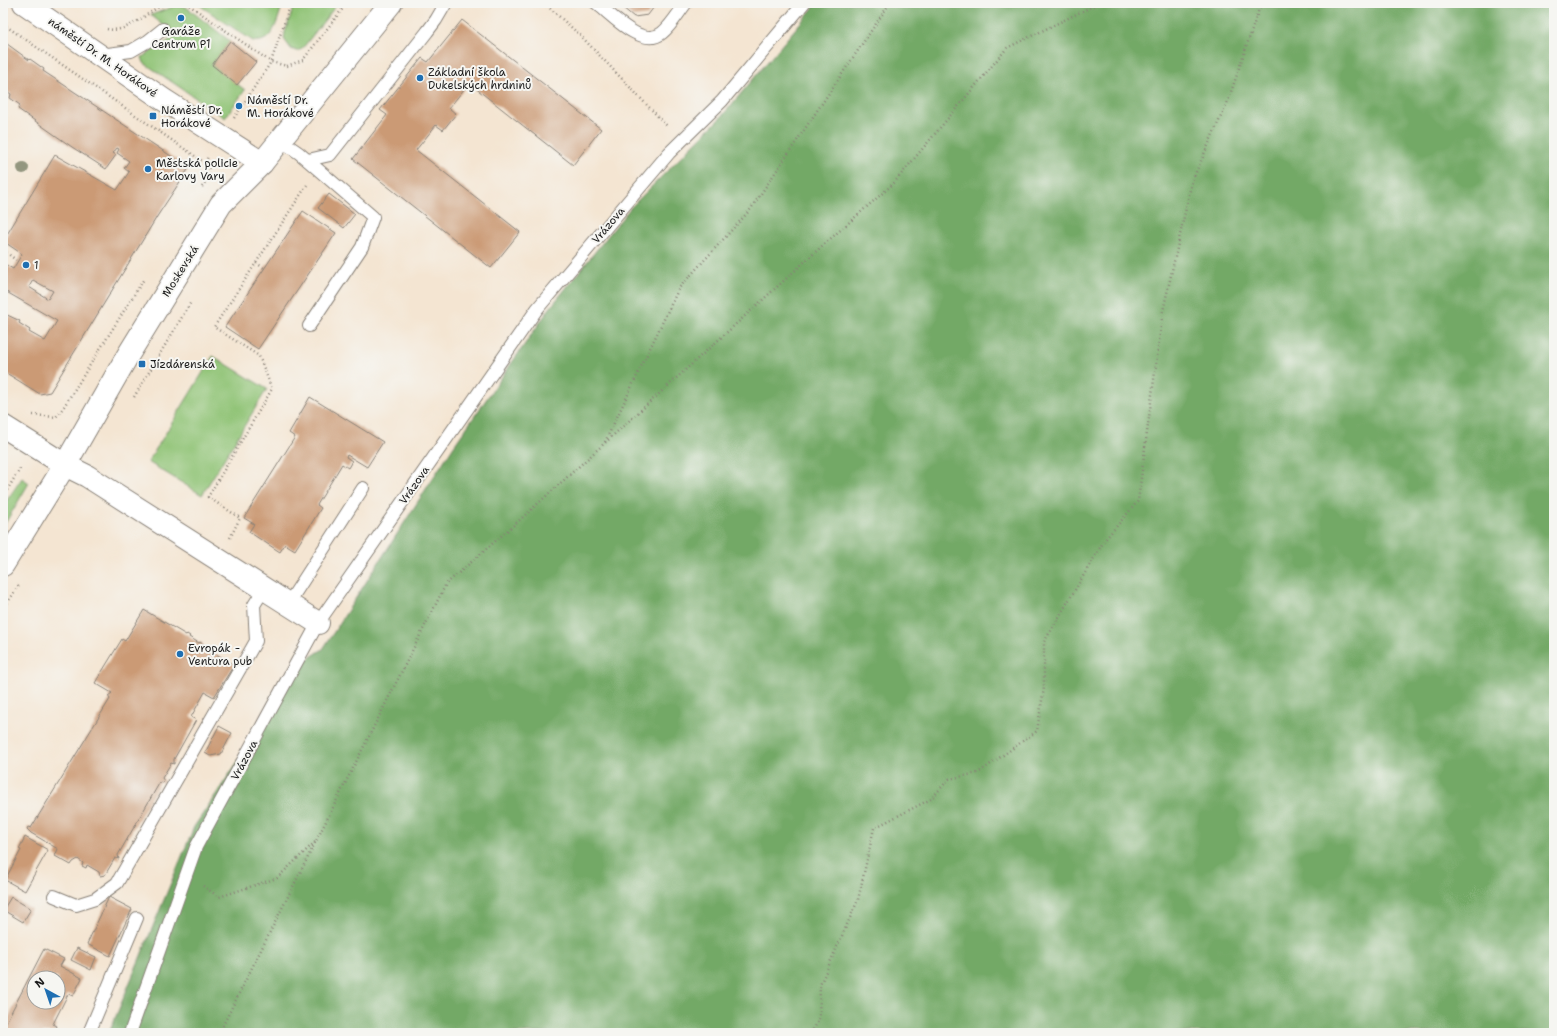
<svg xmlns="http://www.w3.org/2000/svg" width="1557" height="1036" viewBox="0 0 1557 1036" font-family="'Shantell Sans',sans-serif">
<rect width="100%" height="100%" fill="#f6f6f2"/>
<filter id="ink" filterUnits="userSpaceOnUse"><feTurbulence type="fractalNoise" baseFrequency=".025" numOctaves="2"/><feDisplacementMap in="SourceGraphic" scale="8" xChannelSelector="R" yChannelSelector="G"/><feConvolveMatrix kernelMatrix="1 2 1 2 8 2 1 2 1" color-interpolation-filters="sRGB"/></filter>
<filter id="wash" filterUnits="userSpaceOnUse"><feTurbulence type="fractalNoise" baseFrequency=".012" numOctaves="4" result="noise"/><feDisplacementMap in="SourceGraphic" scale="16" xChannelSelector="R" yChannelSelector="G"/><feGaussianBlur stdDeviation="0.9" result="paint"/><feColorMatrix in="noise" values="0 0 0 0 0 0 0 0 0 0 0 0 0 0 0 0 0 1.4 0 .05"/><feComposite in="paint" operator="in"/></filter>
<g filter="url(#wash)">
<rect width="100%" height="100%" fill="#f4e5d2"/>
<g fill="#8fc374" stroke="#567048">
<path d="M196 3H283C278 17 274 45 253 41Z"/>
<path d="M295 3H338L302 49 297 51 291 49 284 39 285 32Z"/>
<path d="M175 6 186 7 230 41 212 65 245 90 225 118 144 63 142 57 176 36 151 15Z"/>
<path d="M213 356 267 389 202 495 148 462Z"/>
<path d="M22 478 29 483 3 527V506Z"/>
</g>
<path fill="#73a966" stroke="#486241" d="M817 3H1554V1033H109L194 827 306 660 323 649 453 447 550 308 631 207 722 116Z"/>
<g id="blocks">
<g fill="#cb9a74" fill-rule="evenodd">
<path d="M617 3H657L648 15 634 17Z"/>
<path d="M462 20 601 129 573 165 469 83 449 108 456 114 443 130 436 125 416 150 520 232 491 268 353 159 387 115 380 110 422 58 428 62Z"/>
<path d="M3 41 29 60 30 59 44 69 43 71 189 168 158 215 50 392 40 394 3 371V313L20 321 19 323 30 330 29 332 45 341 57 321 3 290V263L13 269 22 254 3 241 55 155 117 190 129 172 124 168 129 161 117 153 119 149 117 148 113 153 116 155 106 169 72 147 18 109 20 105 10 98 11 94 5 90 3 94ZM33 280 53 291 48 299 29 287Z"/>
<path d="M230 41 256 62 237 85 212 65Z"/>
<path d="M329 194 355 214 344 228 318 208Z"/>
<path d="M303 211 336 233 258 349 225 327Z"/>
<path d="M310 397 383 442 367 467 347 455 346 457 352 461 348 468 342 464 317 505 321 508 295 550 285 544 280 552 249 532 254 524 244 518 295 437 289 433Z"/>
<path d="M144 610 186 635 187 634 190 636 189 637 199 643 200 642 203 644V646L234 665 214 697 205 692 191 717 196 720 174 759V764L171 763 162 778 164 781 163 783 160 782 118 855 119 859 115 858 105 875 100 876 99 872 87 865 86 868 82 866 83 863 78 859 73 862 71 865 55 856 58 849 31 833 27 829 28 827 31 828 110 699 108 696 112 693 95 683 122 639 125 641Z"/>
<path d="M219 726 232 733 221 754 210 756 205 753Z"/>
<path d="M25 837 48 850 25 891 5 880 21 850 19 849Z"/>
<path d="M11 897 31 909 23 922 3 910Z"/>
<path d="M109 897 132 909 110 956 87 944Z"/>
<path d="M77 948 96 957 91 970 71 960Z"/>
<path d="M44 949 64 959 60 966 82 978 73 996 68 994 53 1024 57 1026 54 1033H6L3 1031V1028ZM34 978H58V1002H34Z"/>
</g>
</g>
</g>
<g filter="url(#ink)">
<use href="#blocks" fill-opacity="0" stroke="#888077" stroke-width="1"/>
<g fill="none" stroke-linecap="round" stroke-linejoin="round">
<defs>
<g id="lane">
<path d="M596 3C612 15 642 49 662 33 671 26 679 12 686 3"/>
<path d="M100 55 131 51 148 41 163 29"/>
<path d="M280 140 299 153 373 217 362 247 309 326"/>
<path d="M308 160 330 155 427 32 436 20 446 3"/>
<path d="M288 604 363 488"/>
<path d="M54 896 76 905 95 899 117 883 256 641 254 605 264 589"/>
<path d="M89 1033 137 918"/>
<path d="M130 1033 196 847 318 623 537 309 669 153 722 101 804 3"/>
</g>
<g id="street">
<path d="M24 3 164 100 262 163"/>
<path d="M3 426 65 465 87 476 318 623"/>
<path d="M3 565 65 465 128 355 221 204 262 163 391 3"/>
</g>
</defs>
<use href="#lane" stroke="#888077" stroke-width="14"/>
<use href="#street" stroke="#888077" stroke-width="24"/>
<g stroke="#888077" stroke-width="2.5" stroke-dasharray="1 3" stroke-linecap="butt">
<path d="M186 3 271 62 287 66 303 60 347 3"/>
<path d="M544 3 580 35 668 127"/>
<path d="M3 24 205 163"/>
<path d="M107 29C129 34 147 11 167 3"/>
<path d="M234 118 271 62 291 3"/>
<path d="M202 187C208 177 214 173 205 163L208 157"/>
<path d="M3 250 16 260"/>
<path d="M256 263 264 268"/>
<path d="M134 397 191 302"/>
<path d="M33 415 56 417 63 408 144 279"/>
<path d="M605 442 679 288 750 210 890 3"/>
<path d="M3 497 21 467"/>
<path d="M230 538 240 518 208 497 272 389 259 356 214 327 307 185"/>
<path d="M3 610 20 583"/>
<path d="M203 886 219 897 277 878 315 842"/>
<path d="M219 1033 446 584 522 518 821 247 893 184 1007 48 1099 3"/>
<path d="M811 1033 819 1020 820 985 858 900 874 828 931 799 949 779 978 773 1037 731 1044 688V642L1104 541 1138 501 1163 311 1192 181 1228 101 1261 3"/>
</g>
<use href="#lane" stroke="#fff" stroke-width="12"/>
<use href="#street" stroke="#fff" stroke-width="22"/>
</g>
<circle fill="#93967f" cx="23" cy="168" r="6"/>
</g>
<g fill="#1f6fb2" stroke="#f6f6f2" stroke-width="1.5">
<circle cx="181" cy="18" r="4"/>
<circle cx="420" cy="78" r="4"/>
<circle cx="239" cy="106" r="4"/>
<rect x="149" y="112" width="8" height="8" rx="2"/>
<circle cx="148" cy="169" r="4"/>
<circle cx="26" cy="265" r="4"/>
<rect x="138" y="360" width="8" height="8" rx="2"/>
<circle cx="180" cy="654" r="4"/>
</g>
<g text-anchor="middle" stroke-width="4" stroke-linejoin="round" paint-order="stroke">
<g font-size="11" fill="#1c1c1c" stroke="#f6f6f2" text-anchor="start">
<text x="181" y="35" text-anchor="middle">Garáže<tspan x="181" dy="13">Centrum P1</tspan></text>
<text x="428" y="76">Základní škola<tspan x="428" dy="13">Dukelských hrdninů</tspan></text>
<text x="247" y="104">Náměstí Dr.<tspan x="247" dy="13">M. Horákové</tspan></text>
<text x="161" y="114">Náměstí Dr.<tspan x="161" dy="13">Horákové</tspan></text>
<text x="156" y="167">Městská policie<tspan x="156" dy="13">Karlovy Vary</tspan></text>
<text x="34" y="269">1</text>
<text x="150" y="368">Jízdárenská</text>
<text x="188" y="652">Evropák -<tspan x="188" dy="13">Ventura pub</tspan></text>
</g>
<g font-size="11" fill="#1c1c1c" stroke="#f6f6f2">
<text transform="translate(103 57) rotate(35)" y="4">náměstí Dr. M. Horákové</text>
<text transform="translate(608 225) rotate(-50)" y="4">Vrázova</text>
<text transform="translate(180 271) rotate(-58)" y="4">Moskevská</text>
<text transform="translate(414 485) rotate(-55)" y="4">Vrázova</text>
<text transform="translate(244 760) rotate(-62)" y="4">Vrázova</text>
</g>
</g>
<rect width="1557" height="1036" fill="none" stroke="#f6f6f2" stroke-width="16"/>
<g transform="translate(46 990) rotate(320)"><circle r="19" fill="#f6f6f2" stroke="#9f9f9c"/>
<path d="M0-3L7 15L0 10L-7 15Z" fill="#1f6fb2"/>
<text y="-6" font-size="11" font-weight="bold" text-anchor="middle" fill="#1c1c1c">N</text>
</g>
</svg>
